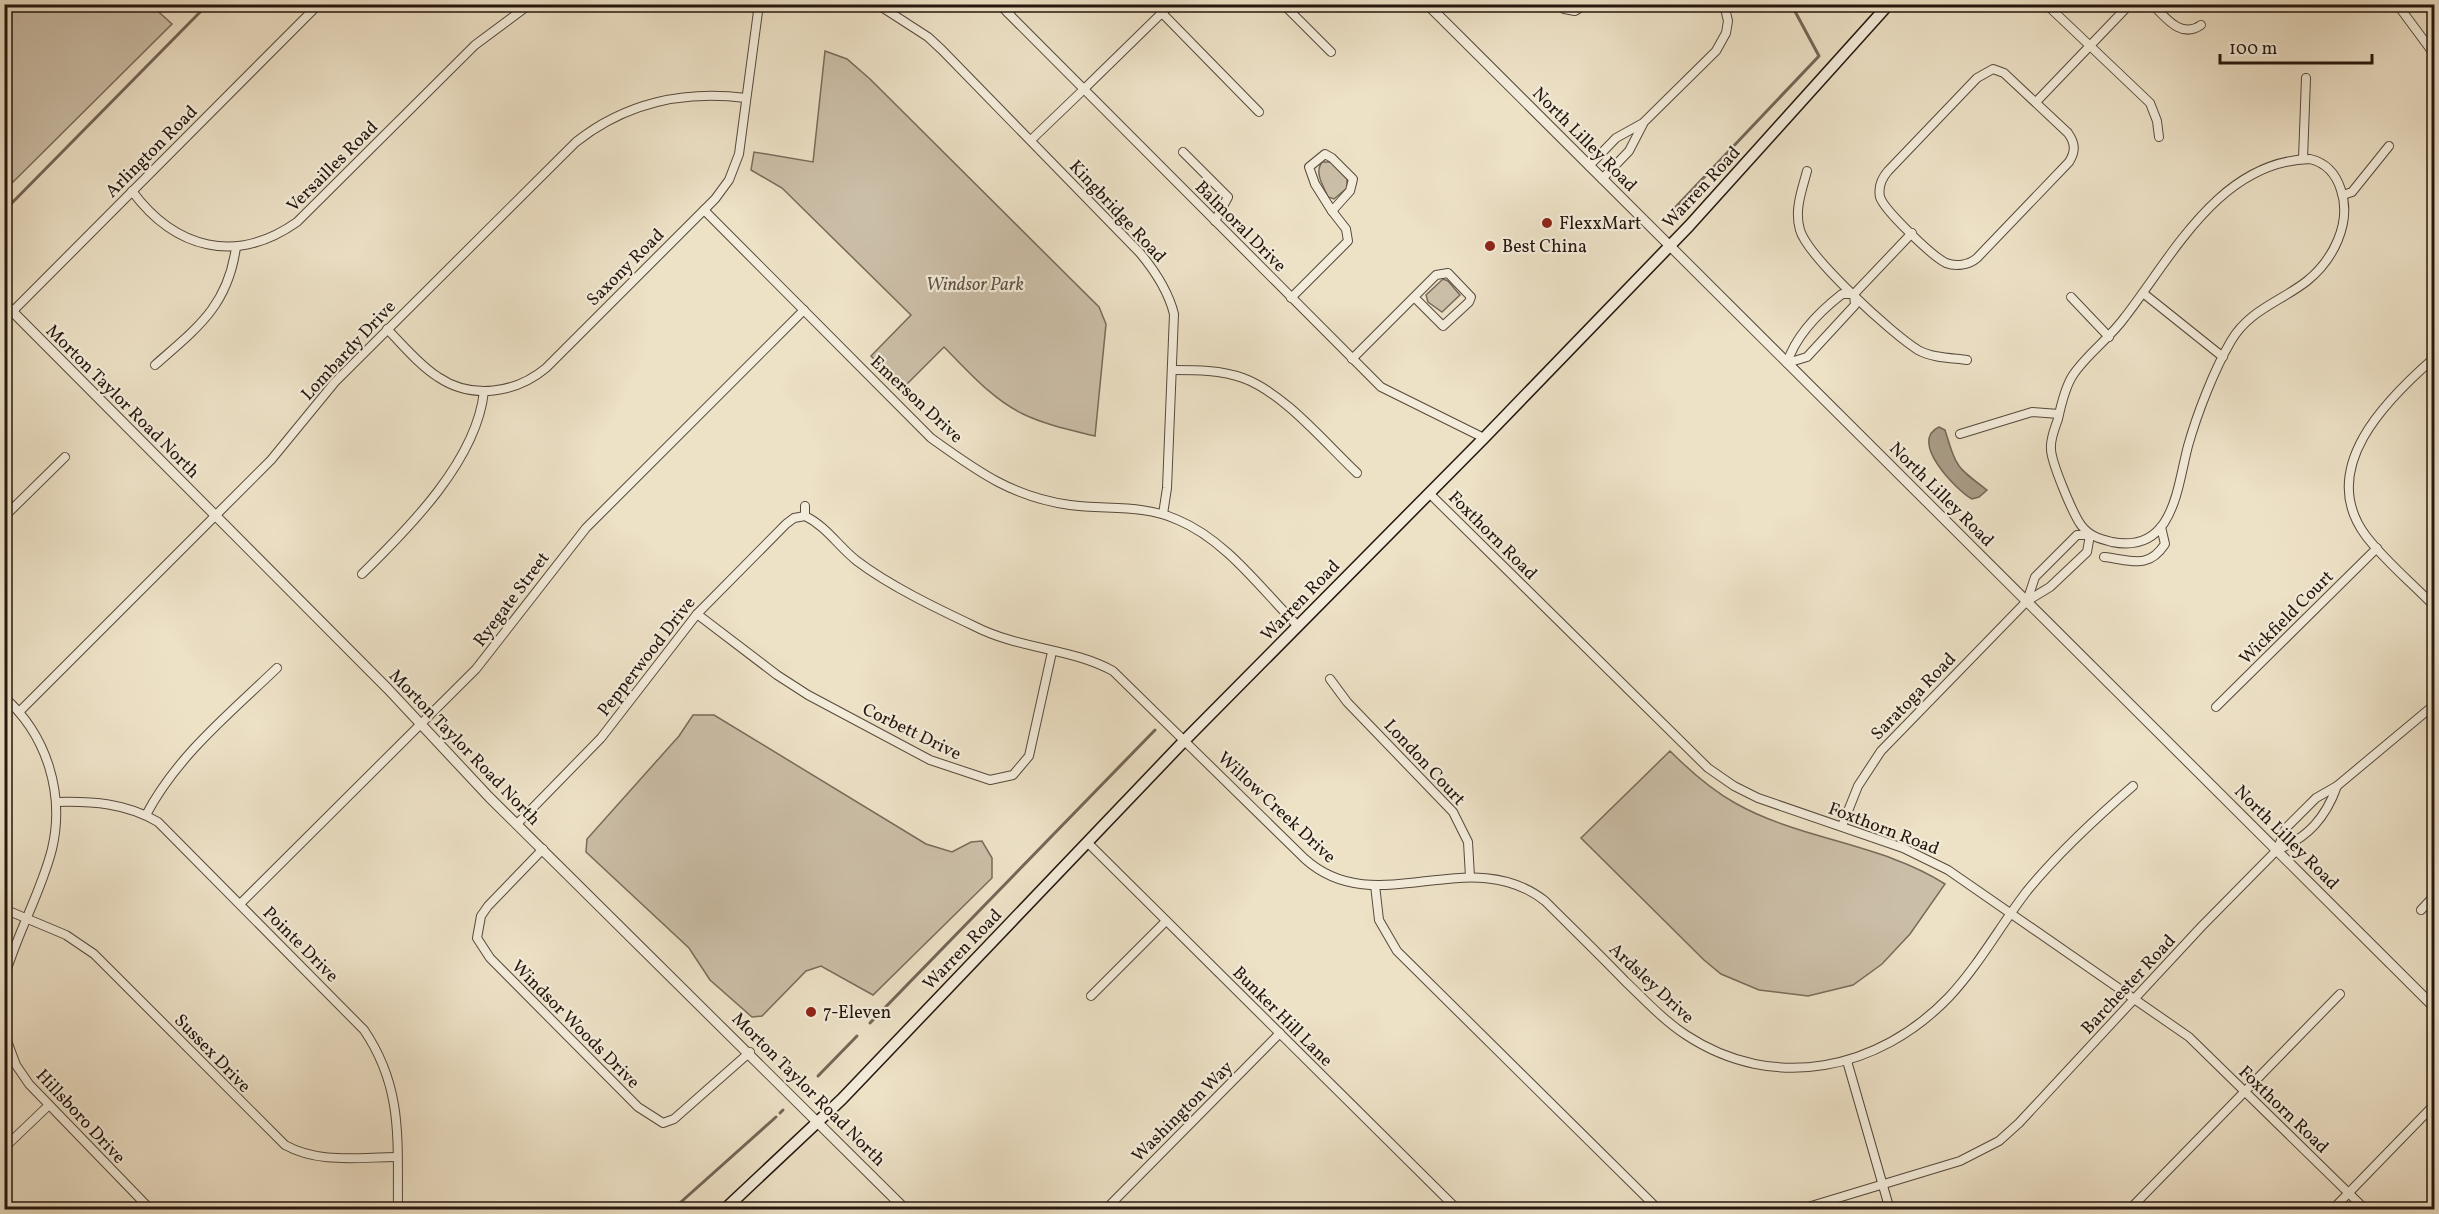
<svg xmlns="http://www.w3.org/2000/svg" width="2439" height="1214" viewBox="0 0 2439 1214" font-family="Vollkorn,serif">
<rect width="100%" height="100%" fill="#ede1c6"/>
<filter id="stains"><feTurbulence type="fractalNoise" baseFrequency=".00333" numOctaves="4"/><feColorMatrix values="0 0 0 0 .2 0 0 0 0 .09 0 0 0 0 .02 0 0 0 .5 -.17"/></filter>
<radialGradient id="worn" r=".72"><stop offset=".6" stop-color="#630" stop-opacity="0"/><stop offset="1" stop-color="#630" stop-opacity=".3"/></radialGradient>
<g fill="#cbbea7" stroke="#786a5a" stroke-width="1.5">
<path d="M5 4 151 5 172 24 5 190Z"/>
<path d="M825 51 847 59 870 79 1099 307 1106 324 1095 436C1071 430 1046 425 1023 414 992 399 968 371 944 347L903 388 871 356 911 315 782 188 751 170 754 152 813 162Z"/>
<path d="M1322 162H1331L1347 179V188L1334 199 1328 197C1323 185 1314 173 1322 162Z"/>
<path d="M1443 279 1448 281 1460 295 1442 312 1428 302 1426 295Z"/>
<path d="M693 715H714L926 844 952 852 971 842 982 841 992 858V878L873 995 821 966 806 971 762 1016 752 1017 710 980 689 948 586 852 587 839 679 736Z"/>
<path d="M1670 751C1690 771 1710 789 1735 803 1800 840 1881 843 1945 884L1910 934 1882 964 1853 985 1808 996 1759 990 1721 974 1704 960 1581 838Z"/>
</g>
<path fill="#a99c87" stroke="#746657" stroke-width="1.5" d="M1939 427 1945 430C1957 468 1955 466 1987 490L1979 497 1972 499C1956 490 1908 441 1939 427Z"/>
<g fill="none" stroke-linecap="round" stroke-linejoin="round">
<g stroke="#746657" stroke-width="3">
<path d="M1674 209 1819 56 1791 4"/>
<path d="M4 211 208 4"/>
<path d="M870 1023 1155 730"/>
<path d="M818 1076 857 1036"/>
<path d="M780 1113 783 1110"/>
<path d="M672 1210 776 1117"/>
</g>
<defs>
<g id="minor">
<path d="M877 4 928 37 942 50 1140 253C1155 271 1168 290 1174 314L1167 488 1163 514"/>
<path d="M999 4 1381 387 1484 438"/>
<path d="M1283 4 1331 52"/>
<path d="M1560 4 1564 9 1575 11 1586 4"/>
<path d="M2046 4 2150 103 2157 121 2159 137"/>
<path d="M2152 4C2166 18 2181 39 2201 25"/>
<path d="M2397 4 2434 54"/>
<path d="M1161 12 1259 112"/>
<path d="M1008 13 1017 4"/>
<path d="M1993 69 2004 73 2068 133C2075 143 2076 151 2069 162L1977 258C1969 265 1956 267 1946 263 1932 256 1884 210 1880 197 1878 187 1881 179 1888 171L1977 78Z"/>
<path d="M1084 89 1171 4"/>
<path d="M2036 102 2130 4"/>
<path d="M1031 140 1080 93"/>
<path d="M1183 152 1228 197 1215 221"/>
<path d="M1325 154 1332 158 1353 179 1350 191 1332 211 1315 184 1309 167Z"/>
<path d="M2303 159 2306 78"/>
<path d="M2310 159C2327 163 2336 174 2341 190 2352 223 2333 260 2307 281 2280 302 2249 310 2231 341 2214 370 2197 414 2188 446 2177 487 2174 554 2112 542 2100 539 2089 536 2081 525 2073 514 2051 462 2051 449 2050 439 2055 428 2058 419 2061 405 2065 387 2073 375 2087 354 2110 338 2125 317 2173 255 2220 161 2310 159Z"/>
<path d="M1589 166 1616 138 1643 123 1716 51 1726 33 1728 21 1724 4"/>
<path d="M1807 171C1802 190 1794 210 1800 230 1808 257 1892 334 1918 350 1932 358 1952 358 1967 360"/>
<path d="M1602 179 1629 151 1643 124"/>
<path d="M132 191C175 249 236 265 297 222L475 45 530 4"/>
<path d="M2343 195 2352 192 2389 146"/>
<path d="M704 210 931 438C977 471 1012 497 1070 505 1106 510 1143 504 1178 520 1226 540 1261 589 1297 625"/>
<path d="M2143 293 2223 357"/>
<path d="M2071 297 2109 337"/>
<path d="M1291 298 1348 241 1346 229 1332 211"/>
<path d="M4 320 319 4"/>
<path d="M387 329C403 345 419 365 438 377 472 400 516 393 546 368L715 199 729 180 739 154 759 4"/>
<path d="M2434 358C2386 400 2316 469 2366 536 2386 562 2412 583 2434 606"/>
<path d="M1352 359 1436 275 1448 273 1471 297 1469 302 1443 326 1414 297"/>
<path d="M1787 363 1807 357 1855 305 1854 294 1912 233"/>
<path d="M1787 363C1796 335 1819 312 1842 294H1854"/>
<path d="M155 365C197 328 228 306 236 247"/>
<path d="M1173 370C1196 370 1221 370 1243 378 1284 393 1325 443 1357 473"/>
<path d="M1960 434 2032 412 2059 414"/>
<path d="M1429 493 1708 768 1734 786 1758 798 1903 848 1948 870 2189 1037 2366 1210"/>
<path d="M805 506V516C826 526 839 547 857 561 890 586 936 608 974 626 1018 649 1072 648 1113 671L1305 859C1376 923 1469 841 1545 901 1572 928 1599 954 1625 981 1645 1000 1663 1020 1686 1035 1774 1093 1879 1070 1949 997 1979 965 2000 926 2027 891 2058 853 2096 818 2133 786"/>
<path d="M4 517 65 457"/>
<path d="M2104 557C2131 560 2148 570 2165 544L2161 527"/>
<path d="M362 574C409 528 477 460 484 391"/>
<path d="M2027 601 2035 577 2077 535H2090"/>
<path d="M697 614 777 675 808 695 930 760 990 780 1013 775 1029 756 1052 652"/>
<path d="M1330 679 1347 702 1453 812 1468 842 1470 877"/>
<path d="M4 697C47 735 65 794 52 849 41 893 16 935 4 979"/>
<path d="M2216 707 2377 548"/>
<path d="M19 712 271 460 335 382 576 142C625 103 684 90 746 98"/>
<path d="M56 802C92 801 126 803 158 822L364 1030C404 1089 397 1142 398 1210"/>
<path d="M146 815C177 756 229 714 277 668"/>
<path d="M517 824 601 738 697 614 786 524 794 518 805 516"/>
<path d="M1842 826 1858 786 1881 751 2027 601 2050 587 2087 552 2090 535"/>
<path d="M1088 843 1458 1210"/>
<path d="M543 849 488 906 481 916 477 938 490 958 638 1107 663 1123 674 1119 750 1052"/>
<path d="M2277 850C2308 838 2326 817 2337 786"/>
<path d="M1375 885 1379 920 1397 951 1659 1210"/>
<path d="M240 904 476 669 586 528 804 310"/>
<path d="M4 909 66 935 94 954 285 1145C319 1164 359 1157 397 1157"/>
<path d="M2421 910 2434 896"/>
<path d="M1091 996 1166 921"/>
<path d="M4 1033 16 1065 29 1084 151 1210"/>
<path d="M1847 1061 1890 1210"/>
<path d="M4 1148 49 1105"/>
<path d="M1105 1210 1280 1033"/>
<path d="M1798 1210 1960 1161 1999 1141 2019 1123 2202 926 2277 850 2286 828 2316 798 2337 786 2434 705"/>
<path d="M2129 1210 2340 994"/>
<path d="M2332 1210 2434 1105"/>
</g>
<g id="tertiary">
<path d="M1427 4 2434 1007"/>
<path d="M4 303 388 689 489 797 906 1210"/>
</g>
<path id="secondary" d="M724 1210 842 1099 1185 740 1484 438 1689 226 1889 4"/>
</defs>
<use href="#minor" stroke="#56493c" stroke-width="10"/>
<use href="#tertiary" stroke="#56493c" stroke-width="11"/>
<use href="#secondary" stroke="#24160e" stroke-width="13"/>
<use href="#minor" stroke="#f3ecda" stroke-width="8"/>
<use href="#tertiary" stroke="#f3ecda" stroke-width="9"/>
<use href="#secondary" stroke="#f3ecda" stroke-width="10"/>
</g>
<g fill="#8f2418" stroke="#f3ecda" stroke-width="2">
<circle cx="1547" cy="223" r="6"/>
<circle cx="1490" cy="246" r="6"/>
<circle cx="811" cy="1012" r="6"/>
</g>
<g text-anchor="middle" stroke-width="4.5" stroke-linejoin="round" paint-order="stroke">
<g font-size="18" fill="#24160e" stroke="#f3ecda">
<text transform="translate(1585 139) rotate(45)" y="6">North Lilley Road</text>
<text transform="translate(151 151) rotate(-45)" y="6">Arlington Road</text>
<text transform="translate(332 166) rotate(-45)" y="6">Versailles Road</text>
<text transform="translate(1701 187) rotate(-47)" y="6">Warren Road</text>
<text transform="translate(1118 211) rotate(47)" y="6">Kingbridge Road</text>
<text transform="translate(1241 226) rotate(45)" y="6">Balmoral Drive</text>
<text transform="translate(625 267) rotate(-45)" y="6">Saxony Road</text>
<text transform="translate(348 350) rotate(-47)" y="6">Lombardy Drive</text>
<text transform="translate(917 399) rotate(43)" y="6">Emerson Drive</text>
<text transform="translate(123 401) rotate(45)" y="6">Morton Taylor Road North</text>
<text transform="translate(1942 494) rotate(45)" y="6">North Lilley Road</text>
<text transform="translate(1493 535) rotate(45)" y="6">Foxthorn Road</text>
<text transform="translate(511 599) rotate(-53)" y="6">Ryegate Street</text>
<text transform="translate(1300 600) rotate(-46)" y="6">Warren Road</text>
<text transform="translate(2286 617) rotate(-45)" y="6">Wickfield Court</text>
<text transform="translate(646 656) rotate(-52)" y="6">Pepperwood Drive</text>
<text transform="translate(1913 696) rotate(-46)" y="6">Saratoga Road</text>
<text transform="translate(912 731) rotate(26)" y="6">Corbett Drive</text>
<text transform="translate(465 747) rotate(46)" y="6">Morton Taylor Road North</text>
<text transform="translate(1425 762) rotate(47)" y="6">London Court</text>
<text transform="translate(1277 807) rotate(43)" y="6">Willow Creek Drive</text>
<text transform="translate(1884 828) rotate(21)" y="6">Foxthorn Road</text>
<text transform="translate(2287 837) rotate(45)" y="6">North Lilley Road</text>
<text transform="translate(301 944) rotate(45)" y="6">Pointe Drive</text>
<text transform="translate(962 949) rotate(-46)" y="6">Warren Road</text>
<text transform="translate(1652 983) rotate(43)" y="6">Ardsley Drive</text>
<text transform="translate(2128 984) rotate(-47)" y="6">Barchester Road</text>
<text transform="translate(1283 1016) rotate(45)" y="6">Bunker Hill Lane</text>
<text transform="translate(576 1024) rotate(45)" y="6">Windsor Woods Drive</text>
<text transform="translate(213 1053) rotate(46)" y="6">Sussex Drive</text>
<text transform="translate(809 1089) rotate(45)" y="6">Morton Taylor Road North</text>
<text transform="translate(2284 1109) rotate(44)" y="6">Foxthorn Road</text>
<text transform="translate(1182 1111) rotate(-45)" y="6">Washington Way</text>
<text transform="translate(81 1116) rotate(47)" y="6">Hillsboro Drive</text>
</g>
<g font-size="18" fill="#24160e" stroke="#f3ecda" text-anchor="start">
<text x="1559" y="229">FlexxMart</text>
<text x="1502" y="252">Best China</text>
<text x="823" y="1018">7-Eleven</text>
</g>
<g font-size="18" font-style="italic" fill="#5e5144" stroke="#f3ecda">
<text x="975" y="290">Windsor Park</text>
</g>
</g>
<rect width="2439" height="1214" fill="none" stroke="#ede1c6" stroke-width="24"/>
<rect x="6" y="6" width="2427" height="1202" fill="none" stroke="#24160e" stroke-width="3"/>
<rect x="12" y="12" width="2415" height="1190" fill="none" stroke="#24160e" stroke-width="1.5"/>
<path d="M2220 54v9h152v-9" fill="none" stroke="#24160e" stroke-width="3"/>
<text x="2229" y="54" font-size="18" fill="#24160e" stroke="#f3ecda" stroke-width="4.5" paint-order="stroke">100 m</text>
<rect width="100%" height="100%" filter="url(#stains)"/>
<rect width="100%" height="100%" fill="url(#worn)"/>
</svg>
